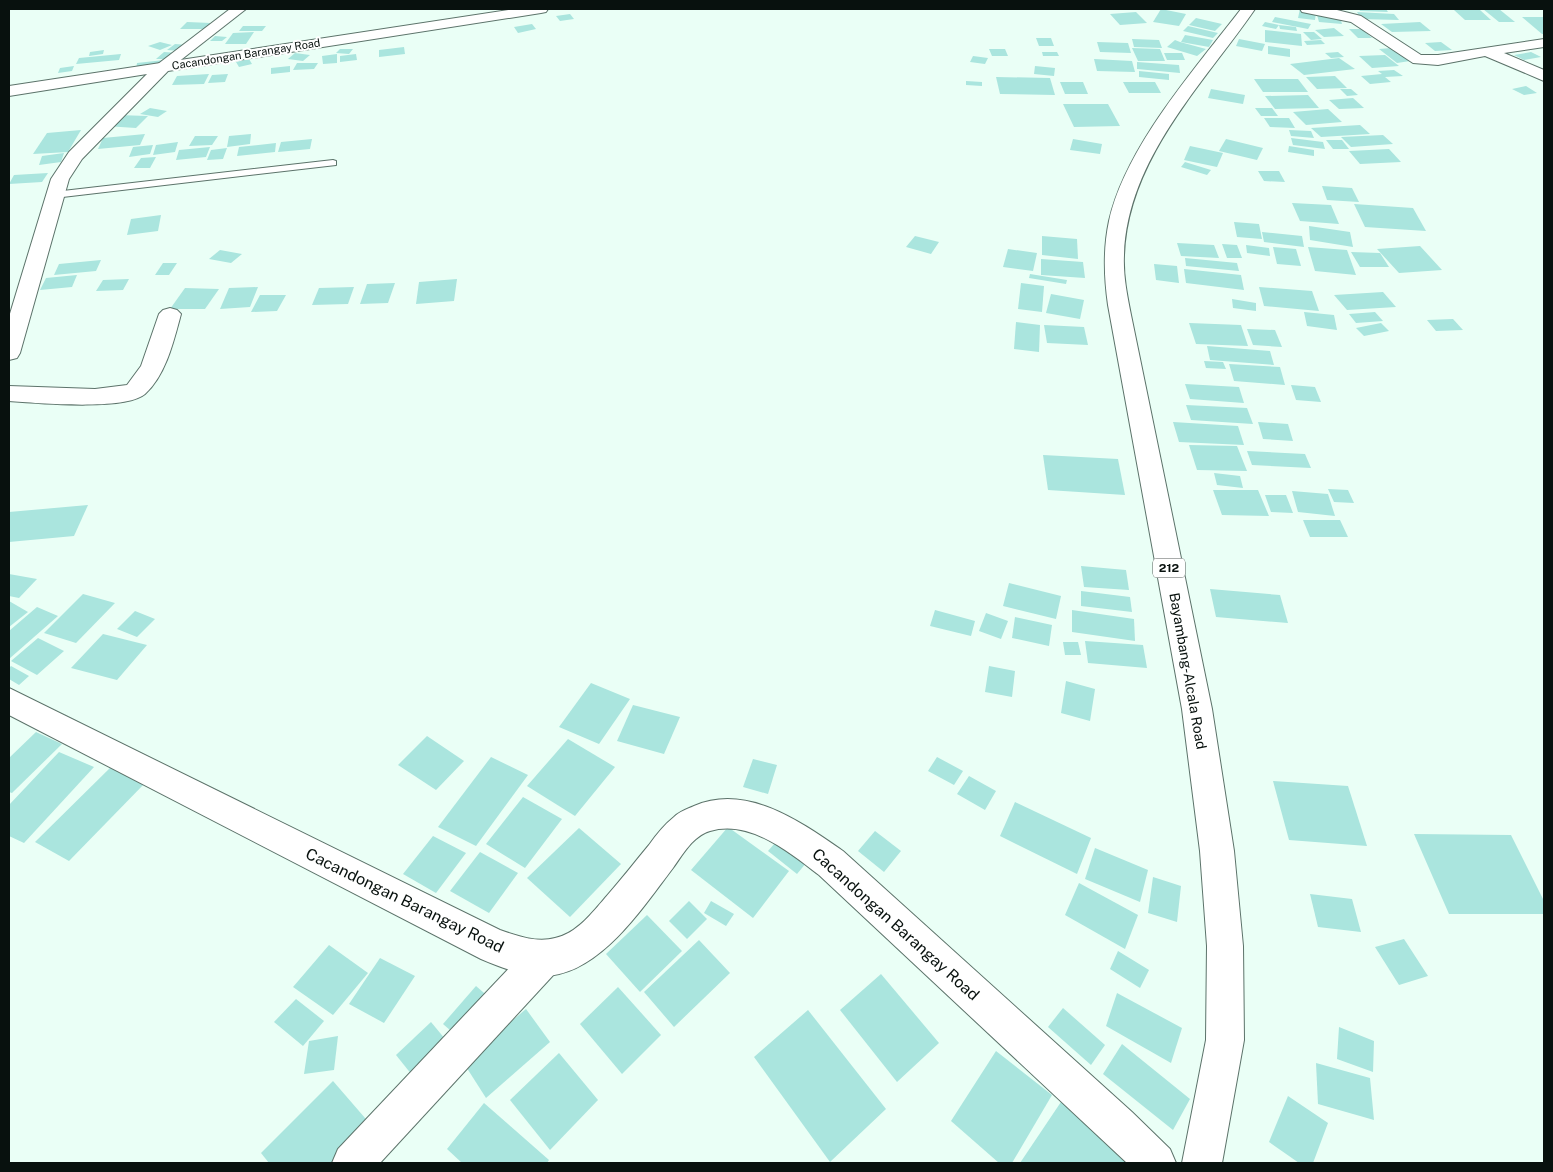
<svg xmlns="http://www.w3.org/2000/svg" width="1553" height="1172" viewBox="0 0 1553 1172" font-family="'Public Sans',sans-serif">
<rect width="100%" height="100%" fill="#eafff6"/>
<g fill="#aae5de">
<path d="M1161 9 1186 14 1179 26 1153 22Z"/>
<path d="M1300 9 1316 12 1315 20 1298 18Z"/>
<path d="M1359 9H1386L1388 12 1360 11Z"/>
<path d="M1483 9H1499L1515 22H1499Z"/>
<path d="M1454 10H1480L1491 20H1465Z"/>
<path d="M1136 12 1147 23 1120 25 1110 14Z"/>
<path d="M1357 12 1394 14 1399 20 1361 19Z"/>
<path d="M570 14 574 19 560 21 556 16Z"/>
<path d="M1317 15 1340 17 1342 24 1319 22Z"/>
<path d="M1275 17 1311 24 1308 29 1272 22Z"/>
<path d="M1522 17H1544V34H1542Z"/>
<path d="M1196 18 1222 24 1215 31 1189 25Z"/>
<path d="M187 22 211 23 205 29H180Z"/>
<path d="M1265 22 1279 25 1276 29 1262 26Z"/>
<path d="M1420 22 1431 31 1392 32 1381 24Z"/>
<path d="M532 24 536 29 518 33 514 27Z"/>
<path d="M1279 25 1296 27 1297 31 1280 29Z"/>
<path d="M243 26H266L262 31H239Z"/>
<path d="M1188 26 1218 33 1213 38 1183 31Z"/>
<path d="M1334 28 1344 36 1324 37 1315 30Z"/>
<path d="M1349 29H1362L1372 38H1358Z"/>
<path d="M1265 30 1301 34 1302 46 1265 42Z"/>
<path d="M254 32 246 44H225L233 33Z"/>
<path d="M1303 32H1314L1322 39 1311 40Z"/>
<path d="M1185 35 1213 40 1209 47 1181 42Z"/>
<path d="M215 36 227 37 222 41H210Z"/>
<path d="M1036 38H1051L1054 46H1039Z"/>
<path d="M1132 39 1159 40 1162 48 1134 47Z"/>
<path d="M1239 39 1265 44 1262 51 1236 46Z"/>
<path d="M1175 40 1180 42 1206 49 1197 56 1167 47Z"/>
<path d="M1321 40 1325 44 1307 45 1304 41Z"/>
<path d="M160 42 172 45 160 50 148 46Z"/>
<path d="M1097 42 1128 43 1131 53 1100 52Z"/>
<path d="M1441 42 1452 50 1435 51 1425 43Z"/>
<path d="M175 44 188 45 180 51 167 50Z"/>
<path d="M1268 46 1290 49V57L1268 54Z"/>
<path d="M404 47 405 54 379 57V50Z"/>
<path d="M1132 48 1160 49 1165 61H1138Z"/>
<path d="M1391 48 1410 61 1397 63 1379 49Z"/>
<path d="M340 49H353L349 54 336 53Z"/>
<path d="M989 49H1005L1008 56H992Z"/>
<path d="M104 50 103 54 89 56 90 52Z"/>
<path d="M164 52 178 53 171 59H156Z"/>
<path d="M1042 52H1057L1059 56H1043Z"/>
<path d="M1338 52 1344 57 1331 58 1325 53Z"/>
<path d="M1531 52 1541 57 1524 60 1514 55Z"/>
<path d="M295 53 310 55 303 61 288 59Z"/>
<path d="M1164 53H1182L1185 60H1167Z"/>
<path d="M121 54 119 60 76 64 79 58Z"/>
<path d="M337 54V63L323 64 322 56Z"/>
<path d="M356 54 357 60 340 62V56Z"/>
<path d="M1385 55 1399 66 1372 68 1359 56Z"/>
<path d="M973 56 988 58 985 64 970 62Z"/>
<path d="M1339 58 1355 69 1304 75 1290 64Z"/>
<path d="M249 59 252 64 239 67 236 62Z"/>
<path d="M1094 59 1132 61 1135 72 1097 71Z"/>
<path d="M164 60 162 67 136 70 137 63Z"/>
<path d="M1137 62 1179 65 1180 73 1137 69Z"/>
<path d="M297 63H318L314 69 293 70Z"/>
<path d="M74 66 72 71 58 73 60 68Z"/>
<path d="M290 66V72L271 74V68Z"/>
<path d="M1035 66 1055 68 1054 76 1034 74Z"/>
<path d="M1394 70 1403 76 1385 77 1391 82 1370 84 1361 76 1382 74 1378 71Z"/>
<path d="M1139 71 1169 74V80L1139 77Z"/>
<path d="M209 74 204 84 172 85 177 76Z"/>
<path d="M228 74 225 82 208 83 212 75Z"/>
<path d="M1335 76 1347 88 1317 89 1306 77Z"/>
<path d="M996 77 1050 78 1055 95 1000 94Z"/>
<path d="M1254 79H1298L1308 92H1263Z"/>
<path d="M966 81 982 82V86L966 85Z"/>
<path d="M1060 82H1083L1088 94H1065Z"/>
<path d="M1123 82H1155L1161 93H1129Z"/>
<path d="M1526 86 1537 93 1524 95 1512 89Z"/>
<path d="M1211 89 1245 95 1243 104 1208 98Z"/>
<path d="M1340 89H1351L1358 95 1347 96Z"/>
<path d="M1308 95 1319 108 1275 109 1265 96Z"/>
<path d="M1353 98 1364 108 1339 109 1329 100Z"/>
<path d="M1063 104H1108L1120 126 1074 127Z"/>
<path d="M150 108 167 111 158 117 140 114Z"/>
<path d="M1255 108H1272L1278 116H1261Z"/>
<path d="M1328 109 1342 122 1306 125 1293 112Z"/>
<path d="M117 115 148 116 136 128 105 126Z"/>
<path d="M1264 118H1289L1295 128 1270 127Z"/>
<path d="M1360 125 1370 134 1321 137 1311 128Z"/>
<path d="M81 130 68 152 33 154 47 133Z"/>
<path d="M1289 130 1311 131 1314 138 1291 136Z"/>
<path d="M145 134 140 145 98 149 103 138Z"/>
<path d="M251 134 250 144 227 147 229 136Z"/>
<path d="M1383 135 1393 144 1351 147 1341 137Z"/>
<path d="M195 136H218L212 145 189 146Z"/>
<path d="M1291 138 1323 142 1325 149 1293 145Z"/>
<path d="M312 139 310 149 278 152 281 142Z"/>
<path d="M1073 139 1102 144 1100 154 1070 150Z"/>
<path d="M1226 139 1263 148 1257 160 1219 151Z"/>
<path d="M1326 140H1342L1349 149H1333Z"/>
<path d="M178 142 175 152 153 155 156 145Z"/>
<path d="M276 143 275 152 237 156 239 147Z"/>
<path d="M153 145 150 154 129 157 133 147Z"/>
<path d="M1190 146 1223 153 1217 167 1184 160Z"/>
<path d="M1289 146 1314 150V156L1288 152Z"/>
<path d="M210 147 206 157 176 160 179 150Z"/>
<path d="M227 148 223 159 207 160 211 150Z"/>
<path d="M1389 149 1401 162 1360 164 1349 151Z"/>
<path d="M64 153 61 162 39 165 42 156Z"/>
<path d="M156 157 150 168H134L141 158Z"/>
<path d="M1185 162 1211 170 1207 175 1181 167Z"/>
<path d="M1258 171H1279L1285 182 1264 181Z"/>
<path d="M48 173 42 182 9 184 14 175Z"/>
<path d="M1322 186 1352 188 1359 202 1327 200Z"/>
<path d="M1292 203 1331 205 1339 224 1300 221Z"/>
<path d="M1354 204 1413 208 1426 231 1365 227Z"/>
<path d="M161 215 158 231 127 235 131 219Z"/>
<path d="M1234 222 1259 224 1262 239 1237 237Z"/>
<path d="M1309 226 1350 232 1353 247 1310 240Z"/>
<path d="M1262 232 1302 236 1304 247 1264 242Z"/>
<path d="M915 236 939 242 931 254 906 247Z"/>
<path d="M1042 236 1077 239 1078 259 1042 255Z"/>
<path d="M1177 243 1214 245 1219 258 1181 256Z"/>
<path d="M1222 244 1237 245 1242 258H1227Z"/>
<path d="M1246 245 1269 248 1270 256 1247 253Z"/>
<path d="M1420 246 1442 270 1399 273 1377 249Z"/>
<path d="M1273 247 1296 249 1301 266 1277 264Z"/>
<path d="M1308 247 1347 250 1356 275 1315 271Z"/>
<path d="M1008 249 1037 253 1033 271 1003 267Z"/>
<path d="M220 250 242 254 231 263 209 259Z"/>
<path d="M1351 252 1380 253 1389 267H1360Z"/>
<path d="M1185 258 1237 263 1239 271 1186 266Z"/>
<path d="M1041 259 1083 262 1085 278 1041 275Z"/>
<path d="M101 260 96 271 54 275 59 264Z"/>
<path d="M163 263H177L169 275H155Z"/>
<path d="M1154 264 1177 266 1179 283 1156 280Z"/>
<path d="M1184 269 1241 275 1244 290 1186 283Z"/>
<path d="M1030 274 1067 280 1066 284 1029 278Z"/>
<path d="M77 275 72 287 40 290 46 278Z"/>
<path d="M129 279 123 290 96 291 103 280Z"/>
<path d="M457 279 454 301 416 304 419 282Z"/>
<path d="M395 283 388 303 360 304 367 284Z"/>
<path d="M1021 283 1044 286 1042 312 1018 309Z"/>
<path d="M258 287 250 307 220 309 229 288Z"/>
<path d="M354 287 348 304 312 305 319 288Z"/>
<path d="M1259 287 1312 291 1319 311 1264 306Z"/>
<path d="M185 288 219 289 205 309H170Z"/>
<path d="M1383 292 1396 307 1347 310 1334 295Z"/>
<path d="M1051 294 1084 300 1080 319 1046 313Z"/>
<path d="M260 295H286L277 311 251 312Z"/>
<path d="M1232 299 1256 303V311L1233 308Z"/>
<path d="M1304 312 1334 315 1337 330 1307 326Z"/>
<path d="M1375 312 1383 321 1356 323 1349 314Z"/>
<path d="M1453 319 1463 330 1436 331 1427 320Z"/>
<path d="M1016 322 1040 325 1039 352 1014 349Z"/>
<path d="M1189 323 1241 325 1248 346 1196 344Z"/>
<path d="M1381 323 1389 331 1364 336 1356 328Z"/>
<path d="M1044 325 1084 327 1088 345 1047 343Z"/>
<path d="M1247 329 1275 330 1282 347 1253 345Z"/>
<path d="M1207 346 1270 351 1274 365 1210 360Z"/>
<path d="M1204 361 1223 362 1226 369 1206 368Z"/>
<path d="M1229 364 1280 367 1285 385 1234 381Z"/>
<path d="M1185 384 1239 387 1244 403 1190 399Z"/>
<path d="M1291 385 1315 387 1321 402 1296 400Z"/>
<path d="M1186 405 1247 408 1253 424 1191 420Z"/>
<path d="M1173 422 1238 426 1244 445 1179 442Z"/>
<path d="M1258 422 1288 424 1293 441 1263 439Z"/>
<path d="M1189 445 1237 446 1247 471 1197 470Z"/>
<path d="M1247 451 1305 454 1311 468 1252 465Z"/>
<path d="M1043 455 1118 459 1125 495 1048 490Z"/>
<path d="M1214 473 1240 476 1243 488 1217 485Z"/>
<path d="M1328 489 1348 490 1354 503 1334 502Z"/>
<path d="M1213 490H1258L1269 516 1222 515Z"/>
<path d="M1292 491 1328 494 1335 516 1298 512Z"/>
<path d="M1265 495H1286L1293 513 1271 512Z"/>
<path d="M88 505 74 536 9 542V512Z"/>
<path d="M1303 520H1340L1348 537H1310Z"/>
<path d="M1081 566 1126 570 1129 590 1084 587Z"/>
<path d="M9 574 37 579 19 598 9 596Z"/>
<path d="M1009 583 1061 596 1056 619 1003 606Z"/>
<path d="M1210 589 1280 595 1288 623 1216 617Z"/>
<path d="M1081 591 1130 597 1132 612 1081 606Z"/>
<path d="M83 594 115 603 76 643 44 633Z"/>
<path d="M9 601 28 612 9 627Z"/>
<path d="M37 607 58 616 9 659V631Z"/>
<path d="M935 610 975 621 971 636 930 626Z"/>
<path d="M1072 610 1134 619 1135 641 1072 632Z"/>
<path d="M135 611 155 619 137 637 117 629Z"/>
<path d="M986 613 1008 621 1001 639 979 631Z"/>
<path d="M1015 617 1052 625 1049 646 1012 638Z"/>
<path d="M103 634 147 645 117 680 71 668Z"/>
<path d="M38 638 64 651 37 675 11 661Z"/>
<path d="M1085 641 1143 645 1147 668 1088 663Z"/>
<path d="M1063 642H1078L1081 655H1065Z"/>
<path d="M11 666 29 676 19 685 9 679V668Z"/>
<path d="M989 666 1015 671 1012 697 985 692Z"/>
<path d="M1066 681 1095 689 1090 721 1061 713Z"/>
<path d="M591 683 630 699 599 744 559 727Z"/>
<path d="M633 705 680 717 664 754 617 741Z"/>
<path d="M36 732 62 744 12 793 9 792V758Z"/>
<path d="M427 736 464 761 436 790 398 765Z"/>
<path d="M568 739 615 767 575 816 527 786Z"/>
<path d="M59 752 94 767 24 843 9 836V805Z"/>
<path d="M491 757 528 775 476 846 438 827Z"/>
<path d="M937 757 963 771 954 785 928 771Z"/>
<path d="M753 759 777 765 768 794 743 787Z"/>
<path d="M114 764 147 781 69 861 35 842Z"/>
<path d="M969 776 996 791 985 810 957 794Z"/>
<path d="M1273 781 1348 786 1367 846 1289 840Z"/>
<path d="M523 797 562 819 525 868 486 844Z"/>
<path d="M1015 802 1091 838 1077 874 1000 836Z"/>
<path d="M728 827 789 871 753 918 691 870Z"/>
<path d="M579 828 621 864 570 917 527 878Z"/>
<path d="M875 831 901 851 884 872 858 851Z"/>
<path d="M1414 834 1511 835 1544 901V914H1449Z"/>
<path d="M782 835 811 857 797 874 768 851Z"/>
<path d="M433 836 466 853 436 893 403 874Z"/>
<path d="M1095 848 1148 870 1140 902 1085 879Z"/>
<path d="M480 852 518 873 489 913 450 891Z"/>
<path d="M1153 877 1181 886 1177 922 1148 913Z"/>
<path d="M1079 883 1138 915 1125 949 1065 915Z"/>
<path d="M1310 894 1352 899 1361 932 1318 927Z"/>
<path d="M689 901 707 919 687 939 669 921Z"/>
<path d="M711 901 734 914 726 926 704 913Z"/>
<path d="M647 915 682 951 640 992 606 954Z"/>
<path d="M1404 939 1428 976 1399 985 1375 947Z"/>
<path d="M699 940 730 973 674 1027 644 992Z"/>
<path d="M329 945 368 973 333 1015 293 987Z"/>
<path d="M1118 951 1149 970 1140 988 1110 969Z"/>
<path d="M380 958 415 976 384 1023 349 1004Z"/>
<path d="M881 974 939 1043 897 1082 840 1010Z"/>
<path d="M476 986 491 999 458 1037 443 1024Z"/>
<path d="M618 987 661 1035 622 1074 580 1024Z"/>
<path d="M1117 993 1182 1028 1171 1063 1106 1026Z"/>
<path d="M296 999 324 1021 303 1046 274 1022Z"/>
<path d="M1063 1008 1105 1045 1091 1065 1048 1027Z"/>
<path d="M526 1009 550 1042 486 1098 463 1062Z"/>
<path d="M808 1010 886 1109 830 1162 754 1057Z"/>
<path d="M431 1022 455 1051 420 1085 396 1055Z"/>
<path d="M1339 1027 1374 1041 1373 1072 1337 1059Z"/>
<path d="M338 1036 334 1070 304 1074 309 1041Z"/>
<path d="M1122 1044 1190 1099 1173 1130 1103 1074Z"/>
<path d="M996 1051 1052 1095 1012 1163H999L951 1121Z"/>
<path d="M559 1053 598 1100 550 1150 510 1100Z"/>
<path d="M1316 1063 1370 1078 1374 1120 1318 1104Z"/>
<path d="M333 1081 378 1133 350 1163H269L261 1153Z"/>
<path d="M1067 1093 1147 1163H1020Z"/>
<path d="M1288 1096 1328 1123 1313 1163H1299L1269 1142Z"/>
<path d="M484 1103 549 1160 547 1163H462L447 1149Z"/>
</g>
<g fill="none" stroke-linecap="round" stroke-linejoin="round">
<defs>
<path id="service" d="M333 160 336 161V165L54 198 49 195 54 192Z"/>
<g id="minor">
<path d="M230 9H246L168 70H158L155 67 158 64Z"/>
<path d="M1300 9H1333L1361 16 1421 55H1438L1544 39V47L1504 53 1544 70V81L1485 56 1438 65 1413 63 1351 22 1302 12Z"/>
<path d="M170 308 177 310 181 314C174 340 166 375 145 394 125 411 37 403 9 401V386L95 389 127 385 141 366 159 314 163 310Z"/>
<path d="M544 940 557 945 562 958 557 971 380 1163H332L338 1149 531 945Z"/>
</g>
<g id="tertiary">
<path d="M515 9H548L546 12 541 13 168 71 82 159 69 179 20 353 17 358 9 360V317L51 179 69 152 147 74 9 96V86Z"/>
<path d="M9 688 500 930C517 936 537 943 555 938 576 934 592 913 605 898 620 881 634 863 649 845 656 835 664 825 674 817 679 812 687 809 694 806 747 783 801 822 843 851L1132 1112 1170 1149 1176 1163H1127L819 875C790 853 750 819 710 831 693 836 683 854 673 868 643 907 599 976 543 976 522 976 500 967 481 959L9 715Z"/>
</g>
<path id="primary" d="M1241 9H1255C1204 83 1127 159 1124 255 1123 275 1127 295 1131 315L1212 709 1234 851 1243 946 1244 1040 1222 1163H1182L1206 1040 1207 946 1200 851 1182 709 1108 305C1104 277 1103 249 1109 221 1126 146 1195 69 1241 9Z"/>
</defs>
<use href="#service" stroke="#5c736a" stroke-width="2"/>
<use href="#minor" stroke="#5c736a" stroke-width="2"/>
<use href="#tertiary" stroke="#5c736a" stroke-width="2"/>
<use href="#primary" stroke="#5c736a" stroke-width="2"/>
<use href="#service" fill="#fff" fill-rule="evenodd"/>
<use href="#minor" fill="#fff" fill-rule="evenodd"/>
<use href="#tertiary" fill="#fff" fill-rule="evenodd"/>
<use href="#primary" fill="#fff" fill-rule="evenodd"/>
</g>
<g text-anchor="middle" stroke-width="4" stroke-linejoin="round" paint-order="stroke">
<g font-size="11" fill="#08110e" stroke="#fff">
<text transform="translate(246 54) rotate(-9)" y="4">Cacandongan Barangay Road</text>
</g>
<rect fill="#fff" stroke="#525856" stroke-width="1" x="1153" y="558.5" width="32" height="19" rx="4"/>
<g font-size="12" font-weight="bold" fill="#08110e">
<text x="1169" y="572">212</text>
</g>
<g font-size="14" fill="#08110e" stroke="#fff">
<text transform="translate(1188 671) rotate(80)" y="5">Bayambang-Alcala Road</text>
</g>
<g font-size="16" fill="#08110e" stroke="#fff">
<text transform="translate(405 900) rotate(26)" y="6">Cacandongan Barangay Road</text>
<text transform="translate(896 924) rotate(42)" y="6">Cacandongan Barangay Road</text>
</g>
</g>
<rect width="1553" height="1172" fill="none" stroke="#08110e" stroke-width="20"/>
</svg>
